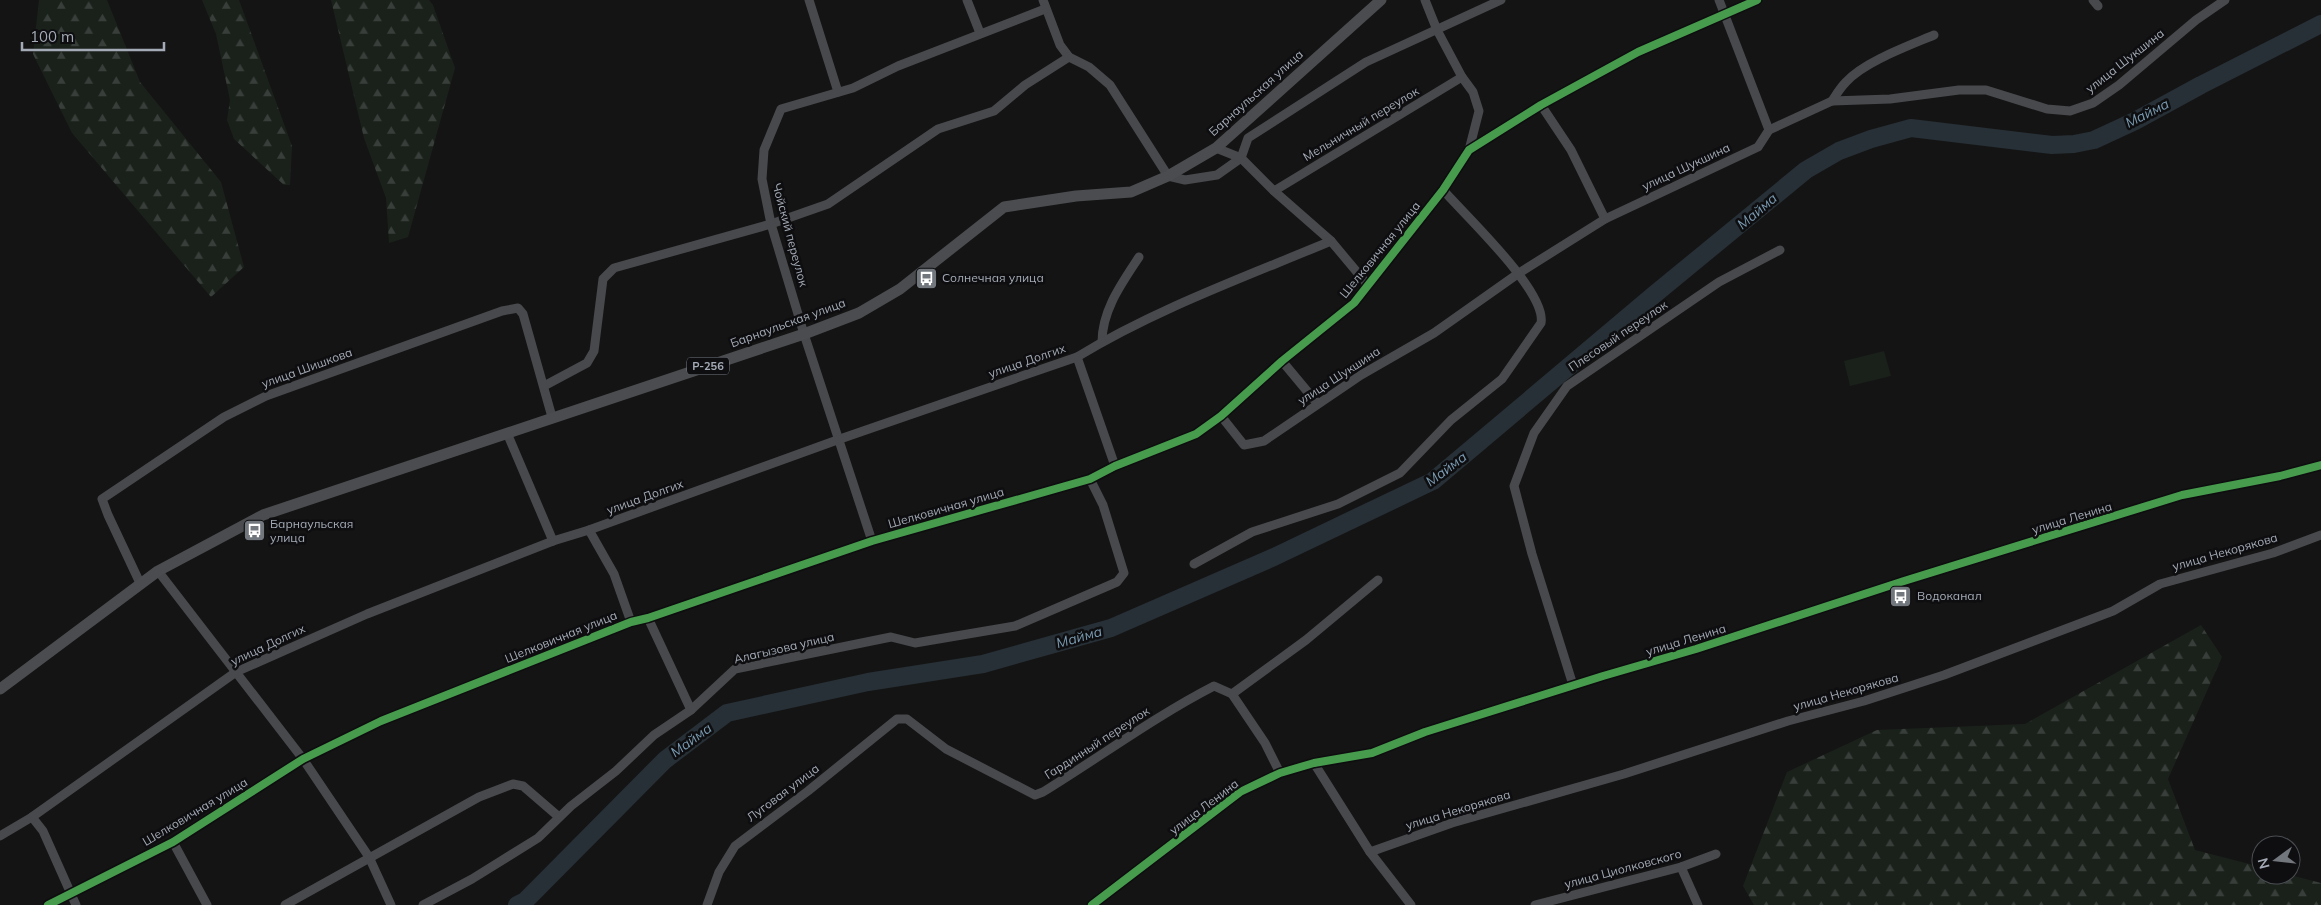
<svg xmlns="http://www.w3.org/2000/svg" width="2321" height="905" viewBox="0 0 2321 905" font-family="Mulish,sans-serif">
<defs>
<pattern id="forest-firs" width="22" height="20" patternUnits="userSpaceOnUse" patternTransform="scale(1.25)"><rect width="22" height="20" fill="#1a211b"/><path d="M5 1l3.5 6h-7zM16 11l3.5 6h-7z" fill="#383f3a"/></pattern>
</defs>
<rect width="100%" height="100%" fill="#141414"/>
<g fill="url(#forest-firs)">
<path d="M39 0H107L140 82 221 182 244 267 211 297 72 133 33 54Z"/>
<path d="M202 0H239L292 146 290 185H284L234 139 227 120 230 100 216 34Z"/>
<path d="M331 0H429L433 5 455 68 408 237 389 243 386 198 364 138Z"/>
<path d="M2201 625 2222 657 2168 779 2195 850 2261 867V875H2290L2321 883V905H1754L1743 886 1787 772 1877 730 2025 724Z"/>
</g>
<path fill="#1a211b" d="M1884 351 1891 376 1850 386 1844 361Z"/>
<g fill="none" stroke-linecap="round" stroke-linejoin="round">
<path stroke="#273036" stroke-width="18" d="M517 905 525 901 665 760 727 713 868 682 983 664 1111 628 1274 557 1433 481 1655 294 1806 170 1839 151 1871 139 1911 128 2052 145 2074 144 2094 140 2135 121 2201 85 2321 24"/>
<g stroke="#48494d" stroke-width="9">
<path d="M809 0 838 92"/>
<path d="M967 0 980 33"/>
<path d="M1043 0 1060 45 1069 57 1089 67 1110 85 1168 176 1185 180 1217 175 1241 158 1248 138 1366 62 1501 0"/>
<path d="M1425 0 1437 30 1462 77 1473 92 1479 111 1469 150"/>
<path d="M1719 0 1769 130"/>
<path d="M2093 0 2098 6"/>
<path d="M1832 101C1836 95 1840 88 1846 82 1864 62 1908 46 1934 35"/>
<path d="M1541 105 1571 150 1605 219"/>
<path d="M1216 148 1241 158 1274 191 1331 241 1367 284"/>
<path d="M1274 191 1462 77"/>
<path d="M1102 342C1102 310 1122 283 1139 257"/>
<path d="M1077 357 1115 466"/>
<path d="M1282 361 1317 403"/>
<path d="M544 386 587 363 594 351 603 279 614 268 771 224 828 204 938 129 994 111 1025 85 1069 57"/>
<path d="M1221 416 1244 445 1264 441 1361 375 1434 333 1519 273 1605 219 1758 147 1769 130 1832 101 1890 99 1959 90H1986L2047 109 2070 111 2093 103 2119 85 2196 20 2225 0"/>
<path d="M507 433 553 541"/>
<path d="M589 530 614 574 631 622"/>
<path d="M872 541 804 334 771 224 762 179 764 150 781 109 853 88 898 66 1045 9"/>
<path d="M1194 564 1252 532 1338 504 1400 473 1451 420 1502 379 1541 323C1547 292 1465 215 1443 190"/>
<path d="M158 571 303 759 369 857 391 905"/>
<path d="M140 583 108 515 102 499 224 417 266 396 502 311 518 308 523 314 552 417"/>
<path d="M648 618 691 710"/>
<path d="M1573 685 1532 554 1514 486 1534 433 1567 386 1719 282 1780 250"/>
<path d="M1232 694 1306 640 1378 580"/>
<path d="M1314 763 1370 852 1411 905"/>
<path d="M32 817 43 831 76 905"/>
<path d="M0 836 32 817 236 672 367 614 553 541 589 530 840 439 1077 357C1156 309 1245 277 1331 241"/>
<path d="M173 842 207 905"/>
<path d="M1370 852 1452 823 1624 774 1788 721 1864 701 1944 675 2113 611 2160 584 2273 553 2321 535"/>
<path d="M1681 867 1698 905"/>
<path d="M48 905 173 842 303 759 381 721 631 622 648 618 872 541 1090 479 1115 466 1196 434 1221 416 1282 361 1354 303 1443 190 1469 150 1541 105 1638 52 1757 0"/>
<path d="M285 905 479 797 513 784 523 786 559 817"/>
<path d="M423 905 472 879 538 838 571 806 616 771 654 735 691 710 735 669 891 637 915 643 1015 626 1117 582 1124 573 1103 505 1090 479"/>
<path d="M707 905 719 872 735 846 808 791 897 719H907L946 749 1035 795 1043 792C1100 757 1154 717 1214 686L1232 694 1265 743 1280 773"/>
<path d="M1092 905 1240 792 1280 773 1314 763 1372 753 1425 732 1603 676 1696 649 1904 581 2182 495 2280 476 2321 465"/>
<path d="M1535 905 1681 867 1716 854"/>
</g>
<path stroke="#4a4c4f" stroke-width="11" d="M0 689 158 571 263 515 804 334 859 313 900 289 1004 207 1076 196 1131 192 1168 176 1216 148 1381 0"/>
<defs>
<g id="cycleway">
<path d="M48 905 173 842 303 759 381 721 631 622 648 618 872 541 1090 479 1115 466 1196 434 1221 416 1282 361 1354 303 1443 190 1469 150 1541 105 1638 52 1757 0"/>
<path d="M1092 905 1240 792 1280 773 1314 763 1372 753 1425 732 1603 676 1696 649 1904 581 2182 495 2280 476 2321 465"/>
</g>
</defs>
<use href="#cycleway" stroke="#0e0e10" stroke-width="11"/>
<use href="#cycleway" stroke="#469c4c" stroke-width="8"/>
</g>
<defs>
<symbol id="bus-square" viewBox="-11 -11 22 22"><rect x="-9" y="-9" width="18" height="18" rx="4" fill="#72767d" stroke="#0e0e10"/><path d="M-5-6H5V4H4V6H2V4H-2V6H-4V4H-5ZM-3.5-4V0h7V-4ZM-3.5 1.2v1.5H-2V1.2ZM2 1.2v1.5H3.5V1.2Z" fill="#fff"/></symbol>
</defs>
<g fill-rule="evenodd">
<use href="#bus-square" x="914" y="266" width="25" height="25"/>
<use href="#bus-square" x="242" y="518" width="25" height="25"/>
<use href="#bus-square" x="1888" y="584" width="25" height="25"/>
</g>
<g text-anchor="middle" stroke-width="5" stroke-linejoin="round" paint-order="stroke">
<rect fill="#0e0e10" stroke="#777c84" stroke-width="1" x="687" y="357.5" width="42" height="17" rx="4"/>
<g font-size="11" font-weight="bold" fill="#a4abb6">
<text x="708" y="370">Р-256</text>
</g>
<g font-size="12" fill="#a4abb6" stroke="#0e0e10">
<text transform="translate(2125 61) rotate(-38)" y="4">улица Шукшина</text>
<text transform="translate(1256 93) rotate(-42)" y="4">Барнаульская улица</text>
<text transform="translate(1361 124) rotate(-31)" y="4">Мельничный переулок</text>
<text transform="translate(1686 167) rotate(-25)" y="4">улица Шукшина</text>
<text transform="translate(790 235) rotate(75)" y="4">Чойский переулок</text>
<text transform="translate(1380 250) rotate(-51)" y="4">Шелковичная улица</text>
<text transform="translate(788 323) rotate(-20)" y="4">Барнаульская улица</text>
<text transform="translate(1618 336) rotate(-34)" y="4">Плесовый переулок</text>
<text transform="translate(1027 361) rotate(-19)" y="4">улица Долгих</text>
<text transform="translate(307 368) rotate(-20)" y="4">улица Шишкова</text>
<text transform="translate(1339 376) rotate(-33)" y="4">улица Шукшина</text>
<text transform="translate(645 497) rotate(-20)" y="4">улица Долгих</text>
<text transform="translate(946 508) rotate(-16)" y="4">Шелковичная улица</text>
<text transform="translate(2072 518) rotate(-17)" y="4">улица Ленина</text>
<text transform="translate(2225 552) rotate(-16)" y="4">улица Некорякова</text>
<text transform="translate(561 637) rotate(-22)" y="4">Шелковичная улица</text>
<text transform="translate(1686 640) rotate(-17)" y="4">улица Ленина</text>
<text transform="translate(268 645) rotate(-25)" y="4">улица Долгих</text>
<text transform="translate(784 648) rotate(-13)" y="4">Алагызова улица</text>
<text transform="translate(1846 692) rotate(-16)" y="4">улица Некорякова</text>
<text transform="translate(1097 743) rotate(-33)" y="4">Гардинный переулок</text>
<text transform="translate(783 793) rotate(-37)" y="4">Луговая улица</text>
<text transform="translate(1204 807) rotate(-37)" y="4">улица Ленина</text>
<text transform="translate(1458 810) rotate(-17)" y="4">улица Некорякова</text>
<text transform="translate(195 812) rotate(-31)" y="4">Шелковичная улица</text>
<text transform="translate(1623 869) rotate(-15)" y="4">улица Циолковского</text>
</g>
<g font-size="12" fill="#a4abb6" stroke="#0e0e10" text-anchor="start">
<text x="942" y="282">Солнечная улица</text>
<text x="270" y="528">Барнаульская<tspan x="270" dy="14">улица</tspan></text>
<text x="1917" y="600">Водоканал</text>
</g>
<g font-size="14" font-style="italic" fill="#7a9bb2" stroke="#0e0e10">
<text transform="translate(2147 113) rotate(-27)" y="5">Майма</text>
<text transform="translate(1757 211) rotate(-40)" y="5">Майма</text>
<text transform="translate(1446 469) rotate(-37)" y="5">Майма</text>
<text transform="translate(1079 637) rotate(-16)" y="5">Майма</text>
<text transform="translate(691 740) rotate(-36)" y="5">Майма</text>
</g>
</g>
<g transform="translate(2276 860) rotate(255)"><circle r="24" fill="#0e0e10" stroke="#4a4d52"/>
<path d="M0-4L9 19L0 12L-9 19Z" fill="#72767d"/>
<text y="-8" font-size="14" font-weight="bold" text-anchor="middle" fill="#a4abb6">N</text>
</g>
<path d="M22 42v8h142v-8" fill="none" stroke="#a4abb6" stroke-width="2.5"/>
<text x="30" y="42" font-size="15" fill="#a4abb6" stroke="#0e0e10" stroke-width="4" paint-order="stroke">100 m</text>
</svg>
